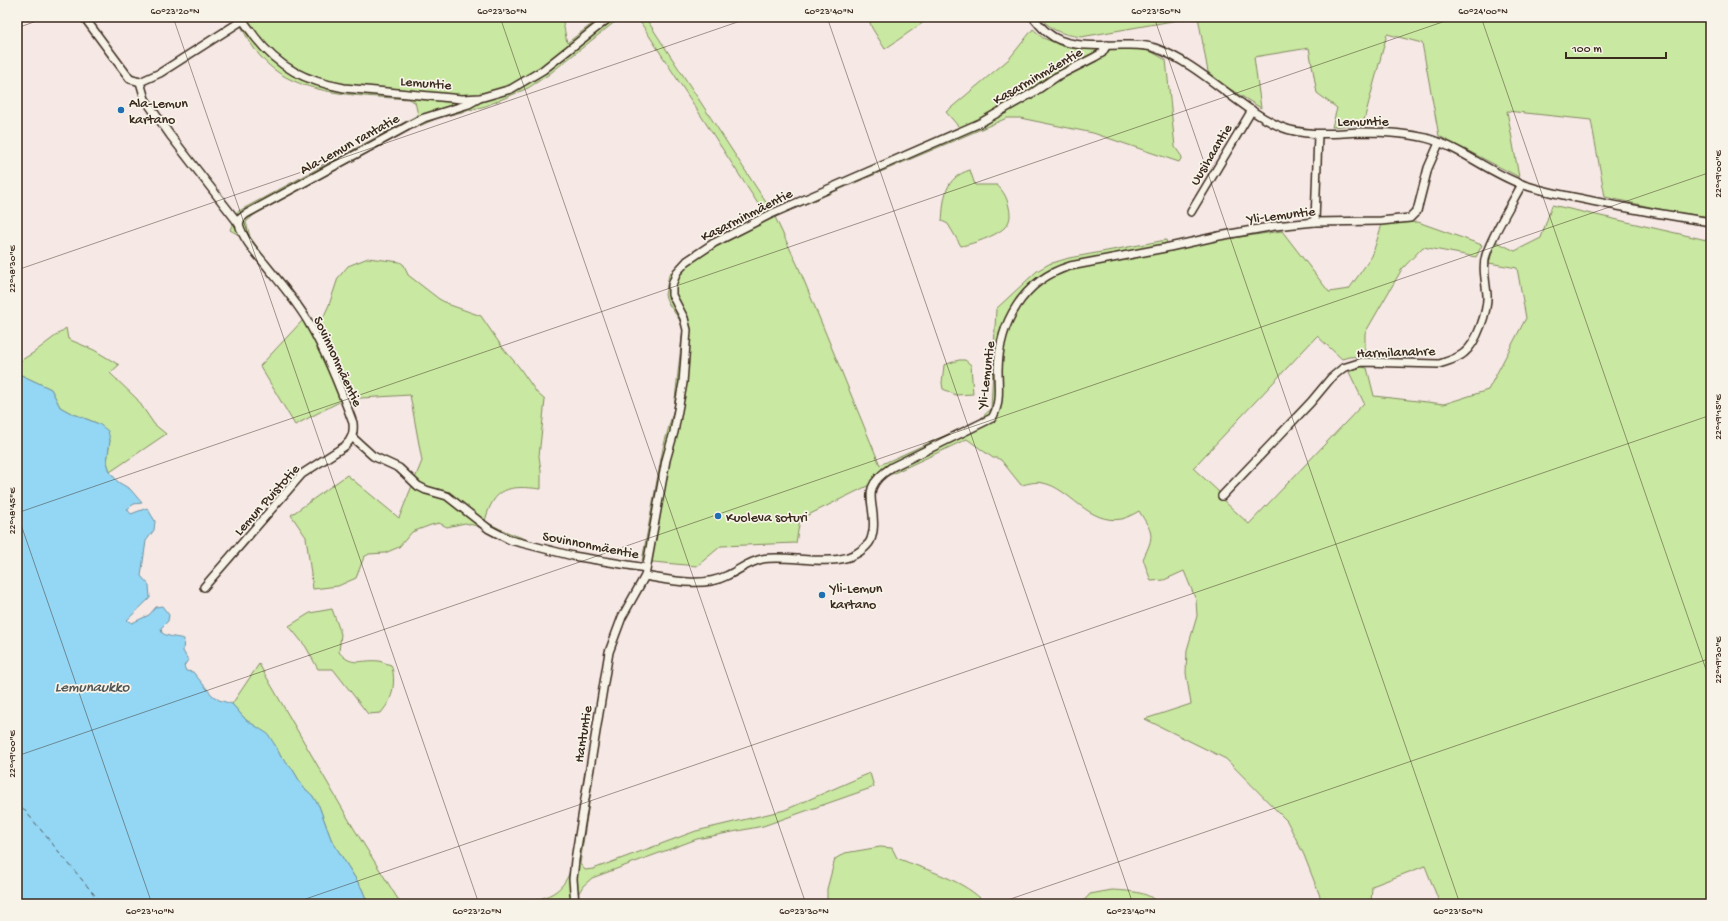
<svg xmlns="http://www.w3.org/2000/svg" width="1728" height="921" viewBox="0 0 1728 921" font-family="'Gochi Hand',sans-serif">
<rect width="100%" height="100%" fill="#f6e8e5"/>
<filter id="ink" filterUnits="userSpaceOnUse"><feTurbulence type="fractalNoise" baseFrequency=".025" numOctaves="2"/><feDisplacementMap in="SourceGraphic" scale="8" xChannelSelector="R" yChannelSelector="G"/><feConvolveMatrix kernelMatrix="1 2 1 2 8 2 1 2 1" color-interpolation-filters="sRGB"/></filter>
<g filter="url(#ink)">
<g fill="#c9e8a1" stroke="#828960">
<path d="M237 17H562L567 43 601 17H621L548 75 528 88 486 106 438 118 410 130 254 215 246 222 250 237 314 323 321 322 329 305 338 278 348 266 368 258 400 262 404 265 408 275 439 299 450 305 481 316 502 347 519 367 537 393 545 400 539 456 541 471V489C509 485 494 487 485 521 523 543 566 550 609 559L608 566 512 545 477 526 465 523 447 527 439 523 431 525 412 532 399 547 385 553 369 554 364 557 356 578 338 586 313 589 306 537 291 515 347 475 399 518 422 461 410 395 345 399 295 425 260 366 303 320 239 235 230 230 237 212 418 115 415 102 408 99C368 96 314 96 279 73 259 60 246 38 237 17Z"/>
<path d="M637 17H645L771 210 959 127 946 112 1009 59 1033 29 1043 38 1069 48 1137 49 1150 51 1166 60 1175 147 1182 157 1179 162 1093 133 1020 118H1007L775 217 798 266 880 465 979 420 991 409 996 309 1037 271 1049 264 1069 258 1166 240 1170 250 1219 240 1282 231 1329 292 1349 289 1372 256 1382 224 1418 222 1482 245 1476 257 1423 247 1402 269 1365 333V356L1349 357 1342 359 1317 336 1193 468 1218 491 1224 501 1249 524 1364 403 1349 372 1361 367 1367 368 1374 396 1444 404 1488 390 1526 318 1517 268 1489 263 1493 249 1497 242 1515 251 1541 238 1552 205 1711 241V904H1440L1425 866 1372 886 1371 904H1323L1304 855 1287 821 1226 759 1145 719 1191 704 1186 673 1187 650 1197 616 1196 600 1184 571 1164 580 1151 581 1143 559C1155 534 1153 534 1139 511 1134 514 1128 517 1122 519 1088 525 1070 488 1043 483 1035 481 1028 484 1021 485L1001 460 997 458H993L967 439 894 473 800 519 796 543 721 546 697 566 642 561 663 448 674 408 683 328 679 319 668 303 665 295 669 275 679 264 712 240 764 213Z"/>
<path d="M868 17H931L885 49 872 28Z"/>
<path d="M1040 17H1195L1081 37C1062 34 1053 32 1040 17Z"/>
<path d="M1198 17H1711V217L1673 212 1605 197 1591 120 1507 111 1519 177 1439 136 1422 43 1387 34 1363 124 1332 127 1337 108 1317 93 1309 48 1254 57 1261 108 1225 86 1208 72Z"/>
<path d="M970 170 975 185H997C1004 192 1007 198 1009 207 1010 212 1011 218 1008 223 1003 234 973 244 961 246L948 224 942 221C944 197 944 178 970 170Z"/>
<path d="M66 328 68 339 94 350 119 365 110 373 137 399 154 424 166 434 110 472 107 462 110 440 99 424 69 412 60 407 51 389 17 373V363L33 353Z"/>
<path d="M959 360H965L971 365 973 394 956 395 943 389 942 383 944 365Z"/>
<path d="M332 609 341 634 339 652C352 668 361 659 379 661 383 662 387 664 391 665 395 674 394 690 390 699 388 704 384 709 381 713L368 714 333 669H318L306 647 289 626 310 613Z"/>
<path d="M259 664 353 827 401 904H368L362 889 331 839 319 806 312 795 303 787 293 770 281 757 275 745 257 727 246 720 232 704Z"/>
<path d="M591 741H598L580 864 585 870 593 869 696 831 785 810 870 773 874 787 763 826 697 839 592 878 583 886 577 896 579 904H569L567 899H558L546 904H525C546 896 559 896 569 874Z"/>
<path d="M880 847 892 848 897 858C926 870 965 880 986 904H827V889L835 859 845 853Z"/>
<path d="M1112 890C1126 891 1150 891 1158 904H1081L1090 894Z"/>
</g>
<path fill="#93d7f5" stroke="#70929f" d="M17 373 51 389 60 407 69 412 99 424 108 431 110 440 107 462 110 472 118 482 130 489 142 503 134 504 127 509 131 514 147 508 155 521 154 530 146 541 141 576 149 585 150 598 127 620 132 623 149 615 156 607 162 606 169 615 168 621 161 628 162 633C168 637 177 637 184 639L183 651 188 660 184 666 186 671 193 672 212 695 219 700 232 704 246 720 268 734 275 745 281 757 293 770 303 787 312 795 319 806 331 839 362 889 368 904H17Z"/>
<g fill="none" stroke-linecap="round" stroke-linejoin="round">
<path stroke="#515554" stroke-width="1" stroke-dasharray="5 4" stroke-linecap="butt" d="M17 801 102 904"/>
<defs>
<g id="minor">
<path d="M84 17 130 79 140 82 145 99 170 135 239 224C243 239 255 252 265 264 281 284 298 303 310 325 328 356 341 390 353 423 354 433 352 439 345 446L302 474 204 587"/>
<path d="M241 17C245 24 251 31 255 37 280 69 306 81 344 88L462 99 480 98 511 89 543 70 610 17"/>
<path d="M1033 17C1038 23 1042 29 1048 33 1066 49 1100 45 1122 45 1133 45 1144 44 1155 48 1202 65 1236 107 1281 127 1306 137 1335 133 1361 132 1383 132 1405 133 1426 138 1460 147 1488 172 1521 184 1544 192 1569 196 1592 201 1632 209 1671 216 1711 222"/>
<path d="M140 82 160 73 243 20"/>
<path d="M1191 212 1252 110"/>
<path d="M1315 222 1318 134"/>
<path d="M239 224 241 218 246 214 408 126 424 118 469 104 478 99"/>
<path d="M352 437 373 456 399 468 418 486 426 490 447 496 489 529 510 540 573 556 646 568"/>
<path d="M1222 496 1311 402 1331 378 1343 368 1362 362 1439 364C1448 361 1457 359 1464 353 1477 343 1488 310 1487 295 1486 282 1482 268 1486 255 1493 233 1511 205 1522 184"/>
<path d="M645 576C670 580 702 588 726 576 738 571 748 562 762 559 795 553 844 574 869 543 872 539 872 535 873 531 877 501 857 490 892 467L992 418C1001 404 998 386 998 370 999 323 1023 280 1070 266L1165 248 1219 236 1275 226 1315 222 1381 221 1410 218 1417 211 1428 168 1439 143"/>
<path d="M575 904 573 879 575 860 609 652 622 617 645 576 666 460 674 432 683 383 687 330 684 318 672 295V285L677 272 687 261 714 243 771 214 980 123 1034 92 1056 77 1095 57 1102 53 1107 45"/>
</g>
</defs>
<use href="#minor" stroke="#3b2a1e" stroke-width="10"/>
<use href="#minor" stroke="#f7f3e8" stroke-width="7"/>
</g>
</g>
<path fill="none" stroke="#3b2a1e" stroke-width="1" stroke-opacity="0.45" d="M173 17 479 904M500 17 806 904M827 17 1133 904M1154 17 1460 904M1481 17 1711 684M17 28 48 17M17 270 752 17M17 513 1457 17M17 513 152 904M17 756 1711 172M291 904 1711 415M996 904 1711 658M1701 904 1711 901"/>
<g fill="#1f6fb2" stroke="#f7f3e8" stroke-width="1.5">
<circle cx="121" cy="110" r="4"/>
<circle cx="718" cy="516" r="4"/>
<circle cx="822" cy="595" r="4"/>
</g>
<g text-anchor="middle" stroke-width="3.5" stroke-linejoin="round" paint-order="stroke">
<g font-size="14" fill="#3b2a1e" stroke="#f7f3e8">
<text transform="translate(1037 75) rotate(-30)" y="5">Kasarminmäentie</text>
<text transform="translate(426 82) rotate(5)" y="5">Lemuntie</text>
<text x="1363" y="125">Lemuntie</text>
<text transform="translate(349 143) rotate(-29)" y="5">Ala-Lemun rantatie</text>
<text transform="translate(1210 154) rotate(-59)" y="5">Uusihaantie</text>
<text transform="translate(746 214) rotate(-27)" y="5">Kasarminmäentie</text>
<text transform="translate(1281 214) rotate(-7)" y="5">Yli-Lemuntie</text>
<text transform="translate(1396 351) rotate(-2)" y="5">Harmilanahre</text>
<text transform="translate(339 361) rotate(65)" y="5">Sovinnonmäentie</text>
<text transform="translate(985 375) rotate(-83)" y="5">Yli-Lemuntie</text>
<text transform="translate(266 499) rotate(-48)" y="5">Lemun Puistotie</text>
<text transform="translate(591 544) rotate(11)" y="5">Sovinnonmäentie</text>
<text transform="translate(582 734) rotate(-81)" y="5">Hantuntie</text>
</g>
<g font-size="14" fill="#3b2a1e" stroke="#f7f3e8" text-anchor="start">
<text x="129" y="107">Ala-Lemun<tspan x="129" dy="16">kartano</tspan></text>
<text x="726" y="521">Kuoleva soturi</text>
<text x="830" y="592">Yli-Lemun<tspan x="830" dy="16">kartano</tspan></text>
</g>
<g font-size="15" font-style="italic" fill="#515554" stroke="#f7f3e8">
<text x="92" y="691">Lemunaukko</text>
</g>
</g>
<rect width="1728" height="921" fill="none" stroke="#f7f3e8" stroke-width="44"/>
<path d="M1566 52v6h100v-6" fill="none" stroke="#3b2a1e" stroke-width="2"/>
<text x="1572" y="52" font-size="12" fill="#3b2a1e" stroke="#f7f3e8" stroke-width="3" paint-order="stroke">100 m</text>
<rect x="22" y="22" width="1684" height="877" fill="none" stroke="#3b2a1e" stroke-width="1.5"/>
<g font-size="10" text-anchor="middle" fill="#3b2a1e">
<text x="175" y="14">60°23'20"N</text>
<text x="502" y="14">60°23'30"N</text>
<text x="829" y="14">60°23'40"N</text>
<text x="1156" y="14">60°23'50"N</text>
<text x="1483" y="14">60°24'00"N</text>
<text transform="translate(1717 174) rotate(-90)" y="4">22°19'00"E</text>
<text transform="translate(11 269) rotate(-90)" y="4">22°18'30"E</text>
<text transform="translate(1717 417) rotate(-90)" y="4">22°19'15"E</text>
<text transform="translate(11 511) rotate(-90)" y="4">22°18'45"E</text>
<text transform="translate(1717 660) rotate(-90)" y="4">22°19'30"E</text>
<text transform="translate(11 754) rotate(-90)" y="4">22°19'00"E</text>
<text x="150" y="914">60°23'10"N</text>
<text x="477" y="914">60°23'20"N</text>
<text x="804" y="914">60°23'30"N</text>
<text x="1131" y="914">60°23'40"N</text>
<text x="1458" y="914">60°23'50"N</text>
</g>
</svg>
